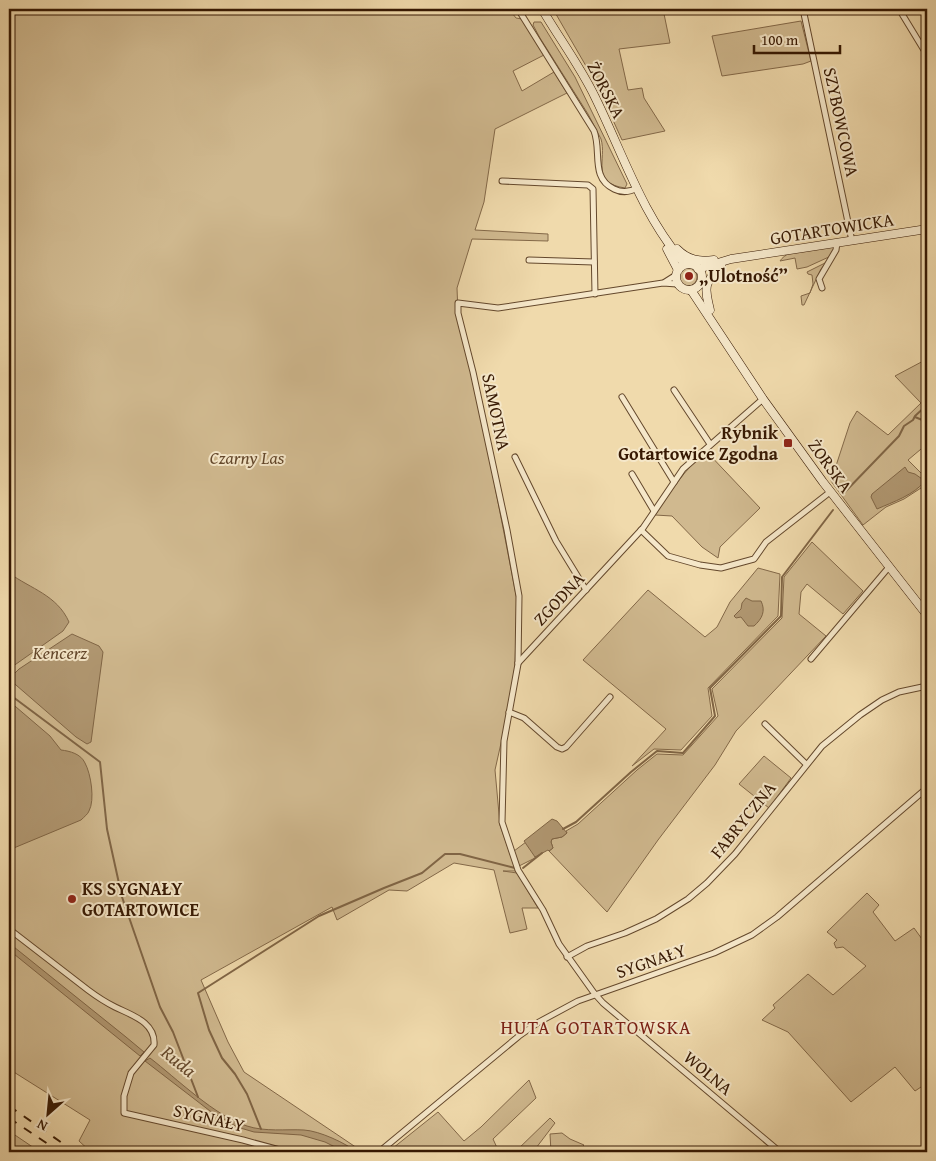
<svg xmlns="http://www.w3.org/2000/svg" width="936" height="1161" viewBox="0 0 936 1161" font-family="'Gentium Book Plus',serif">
<rect width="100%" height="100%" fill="#f0daac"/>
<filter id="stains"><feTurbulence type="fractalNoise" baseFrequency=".004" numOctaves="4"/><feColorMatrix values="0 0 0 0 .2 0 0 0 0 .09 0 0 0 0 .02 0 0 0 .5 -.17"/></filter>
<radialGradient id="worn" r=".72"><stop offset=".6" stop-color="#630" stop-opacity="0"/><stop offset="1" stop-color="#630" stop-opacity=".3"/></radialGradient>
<g fill="#d0b98f" stroke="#836848">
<path d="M9 9H509L516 18 522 19 544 55 513 71 522 91 554 72 567 93 495 129 484 202 475 230 548 234V241L472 239 457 288 458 313 486 440 517 600 515 666 508 712 495 770 500 825 516 871H503L517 873 538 908H522L527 929 510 933 494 870 454 863 407 891 389 890 337 920 332 907 201 980 228 1042 244 1072 363 1152H91L79 1141 90 1120 9 1069Z"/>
<path d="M553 9H663L670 43 619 49 628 90 642 88 644 98 665 131 622 140 597 85Z"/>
<path d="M801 21 811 61 803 64 722 76 712 36Z"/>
<path d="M534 22H541L575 77 627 184 625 188C590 183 607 159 601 139L588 114 540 38 533 25Z"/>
<path d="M833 247 835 248 831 256 807 267 797 269 795 258 780 261C789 247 817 249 833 247Z"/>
<path d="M827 262 821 269 804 305H802L801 296 810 293 813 284 812 275 808 274 807 272Z"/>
<circle cx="688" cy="277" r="9"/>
<path d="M927 359V444L908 460 927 479 921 488 904 499 886 507 863 525 831 481 850 423 857 411 888 435 921 403 895 376Z"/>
<path d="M706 451 760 508 720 547 718 558 702 547 672 516 655 515C670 492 685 469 706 451Z"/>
<path d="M812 542 863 591 843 614 807 584 801 592 799 614 826 636 736 731 715 765 658 840 607 912 549 851 553 848 551 842 552 839 562 837 567 833 566 831 578 824 637 770 657 754 683 755 718 716 712 689 782 618 784 577Z"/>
<path d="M758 568 780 574 778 616 708 688 712 716 681 750 654 749 632 766 666 729 583 660 648 590 705 637 717 627 730 602Z"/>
<path d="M764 756 791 778 769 808 739 784Z"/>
<path d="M526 842 536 855 535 858 519 866 514 851Z"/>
<path d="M867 893 879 905 873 912 895 941 914 928 927 946V1083L915 1091 895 1067 851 1102 788 1032 762 1020 775 1008 773 1005 808 974 833 995 866 966 843 947 836 948 834 943 837 940 827 932Z"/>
<path d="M529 1080 536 1098 493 1139 499 1152H388L438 1112 464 1141 481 1127Z"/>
<path d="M550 1118 555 1123 533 1152H515Z"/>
<path d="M9 1131 40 1152H9Z"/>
<path d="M562 1133 570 1139 584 1145 577 1152H551L550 1134Z"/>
</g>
<g fill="#b19872" stroke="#806545">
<path d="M905 467 908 472 915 474 925 481C914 495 893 502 877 509L871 497 872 494Z"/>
<path d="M9 573C31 589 57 595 69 622L63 631 9 669Z"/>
<path d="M746 598 752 601H761C766 611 762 619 754 626H748L741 617 736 618 734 616 741 609 742 603Z"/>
<path d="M72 634 99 646 103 652 91 742 87 744 76 737 9 679 19 669Z"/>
<path d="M9 701 50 736 61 750C70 751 81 754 85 763 91 774 95 800 89 811 88 814 84 817 81 820L9 850Z"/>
<path d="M552 819 557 821 567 833 562 837 552 839 551 842 553 848 549 851 548 850 535 857 524 841Z"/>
<path d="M9 943 126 1037 144 1052 140 1056 9 950Z"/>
<path d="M150 1058C176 1078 216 1117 247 1126 265 1132 286 1129 304 1130 320 1131 345 1143 357 1152H345L325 1142 301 1135 254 1132 237 1127 210 1111 145 1061Z"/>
</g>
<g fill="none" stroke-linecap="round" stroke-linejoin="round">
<g stroke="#806545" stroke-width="2">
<path d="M915 417 927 422"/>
<path d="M843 494 899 436 904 426 913 420 915 416 927 405"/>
<path d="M9 694 100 762 107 829 122 897 160 1007 173 1032 198 1097"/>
<path d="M563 829 576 822 631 772 657 751 683 753 715 716 710 688 781 616 782 577 833 510"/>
<path d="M523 868 542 853"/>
<path d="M261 1129 247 1094 235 1074 222 1058 209 1030 198 993 319 916 384 888 422 873 445 854H460L515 868"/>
</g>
<defs>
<g id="street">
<path d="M518 9 594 131C602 151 590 178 614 189 622 193 630 192 637 188"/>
<path d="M803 9 852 241"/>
<path d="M899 9 927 55"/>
<path d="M502 181 588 185 593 189 595 294"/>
<path d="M529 260 594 262"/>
<path d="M665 282 676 275"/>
<path d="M677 284 663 283 498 308 458 303V313L473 372 507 530 519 596 518 664 504 741 502 822 518 870 543 910 559 944 594 993 603 1003 780 1152"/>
<path d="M822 288 819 279 836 250 837 243"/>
<path d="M674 390 710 444"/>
<path d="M622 397 674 482"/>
<path d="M515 457 556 541 586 590"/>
<path d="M632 474 654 511"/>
<path d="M641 530 668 556 700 565 721 568 754 559 766 542 830 492"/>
<path d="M811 659 889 567"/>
<path d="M518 663 643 528 683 469 763 399"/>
<path d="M509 712 524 718 557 747 562 749 566 747 610 697"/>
<path d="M765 724 806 764"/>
<path d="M9 929 88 990C96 996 105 1002 115 1007 131 1015 156 1022 154 1045L131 1073 124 1096V1113L243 1140 287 1152"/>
<path d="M567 957 587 946 625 933 656 919 688 899 707 883 735 854 822 746 860 715 882 700 899 692 927 686"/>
<path d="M379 1152 519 1036 539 1022 578 1001 714 953 752 935 777 917 927 788"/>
</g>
<g id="secondary">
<path d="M542 9C559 38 580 66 595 97 623 154 643 217 685 264"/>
<path d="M667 249 678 270"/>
<path d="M677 249C688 260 699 262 714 260"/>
<circle cx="689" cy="277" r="13"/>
<path d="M698 269 731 259 927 229"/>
<path d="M691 290 763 399 823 482 927 615"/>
<path d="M710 310C704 286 704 284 721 266"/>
</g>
</defs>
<use href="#street" stroke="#64482c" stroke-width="7"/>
<use href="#secondary" stroke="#361802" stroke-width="9"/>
<use href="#street" stroke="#f5e7c9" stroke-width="5"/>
<use href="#secondary" stroke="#f5e7c9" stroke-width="8"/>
<g stroke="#361802" stroke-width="2" stroke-dasharray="9 9" stroke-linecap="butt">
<path d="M9 1106 75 1152"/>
<path d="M9 1118 60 1152"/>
</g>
</g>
<g fill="#8f2418" stroke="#f5e7c9" stroke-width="2">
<circle cx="689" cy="276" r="5"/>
<rect x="783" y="438" width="10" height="10" rx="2.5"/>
<circle cx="72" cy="899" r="5"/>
</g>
<g text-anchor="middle" stroke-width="4" stroke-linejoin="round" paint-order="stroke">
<g font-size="18" fill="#361802" stroke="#f5e7c9">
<text transform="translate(606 90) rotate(63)" y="6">ŻORSKA</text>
<text transform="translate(841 122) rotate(78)" y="6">SZYBOWCOWA</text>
<text transform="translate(832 229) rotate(-9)" y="6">GOTARTOWICKA</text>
<text transform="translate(496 412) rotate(78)" y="6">SAMOTNA</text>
<text transform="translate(830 466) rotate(54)" y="6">ŻORSKA</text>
<text transform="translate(559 599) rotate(-47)" y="6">ZGODNA</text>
<text transform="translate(743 820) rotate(-51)" y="6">FABRYCZNA</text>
<text transform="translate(651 961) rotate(-19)" y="6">SYGNAŁY</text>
<text transform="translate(708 1073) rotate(40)" y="6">WOLNA</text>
<text transform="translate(209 1118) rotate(13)" y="6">SYGNAŁY</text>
</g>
<g font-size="18" font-weight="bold" fill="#361802" stroke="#f5e7c9" text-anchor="start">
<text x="699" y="282">„Ulotność”</text>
<text x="778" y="439" text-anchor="end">Rybnik<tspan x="778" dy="21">Gotartowice Zgodna</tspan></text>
<text x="82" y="895">KS SYGNAŁY<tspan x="82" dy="21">GOTARTOWICE</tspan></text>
</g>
<g font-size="18" font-style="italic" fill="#64482c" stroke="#f5e7c9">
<text x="247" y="464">Czarny Las</text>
<text x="60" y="659">Kencerz</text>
</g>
<g font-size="19" letter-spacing="1" fill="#7a1f14" stroke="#f5e7c9">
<text x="596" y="1034">HUTA GOTARTOWSKA</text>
</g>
<g font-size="19" font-style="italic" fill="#674b2f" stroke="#f5e7c9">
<text transform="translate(179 1061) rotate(39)" y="7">Ruda</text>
</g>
</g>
<rect width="936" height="1161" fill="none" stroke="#f0daac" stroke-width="30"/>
<rect x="10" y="10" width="916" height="1141" fill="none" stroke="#361802" stroke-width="2.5"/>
<rect x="15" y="15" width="906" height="1131" fill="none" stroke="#361802"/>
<g transform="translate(48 1114) rotate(207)" stroke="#f5e7c9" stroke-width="4" paint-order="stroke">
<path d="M0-4L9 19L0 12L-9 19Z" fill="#361802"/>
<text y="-8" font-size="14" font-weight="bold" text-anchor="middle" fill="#361802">N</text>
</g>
<path d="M754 45v8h86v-8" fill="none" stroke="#361802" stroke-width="2.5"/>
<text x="761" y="45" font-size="15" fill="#361802" stroke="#f5e7c9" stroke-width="4" paint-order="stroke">100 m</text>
<rect width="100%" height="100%" filter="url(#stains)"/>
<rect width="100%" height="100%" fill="url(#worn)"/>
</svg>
